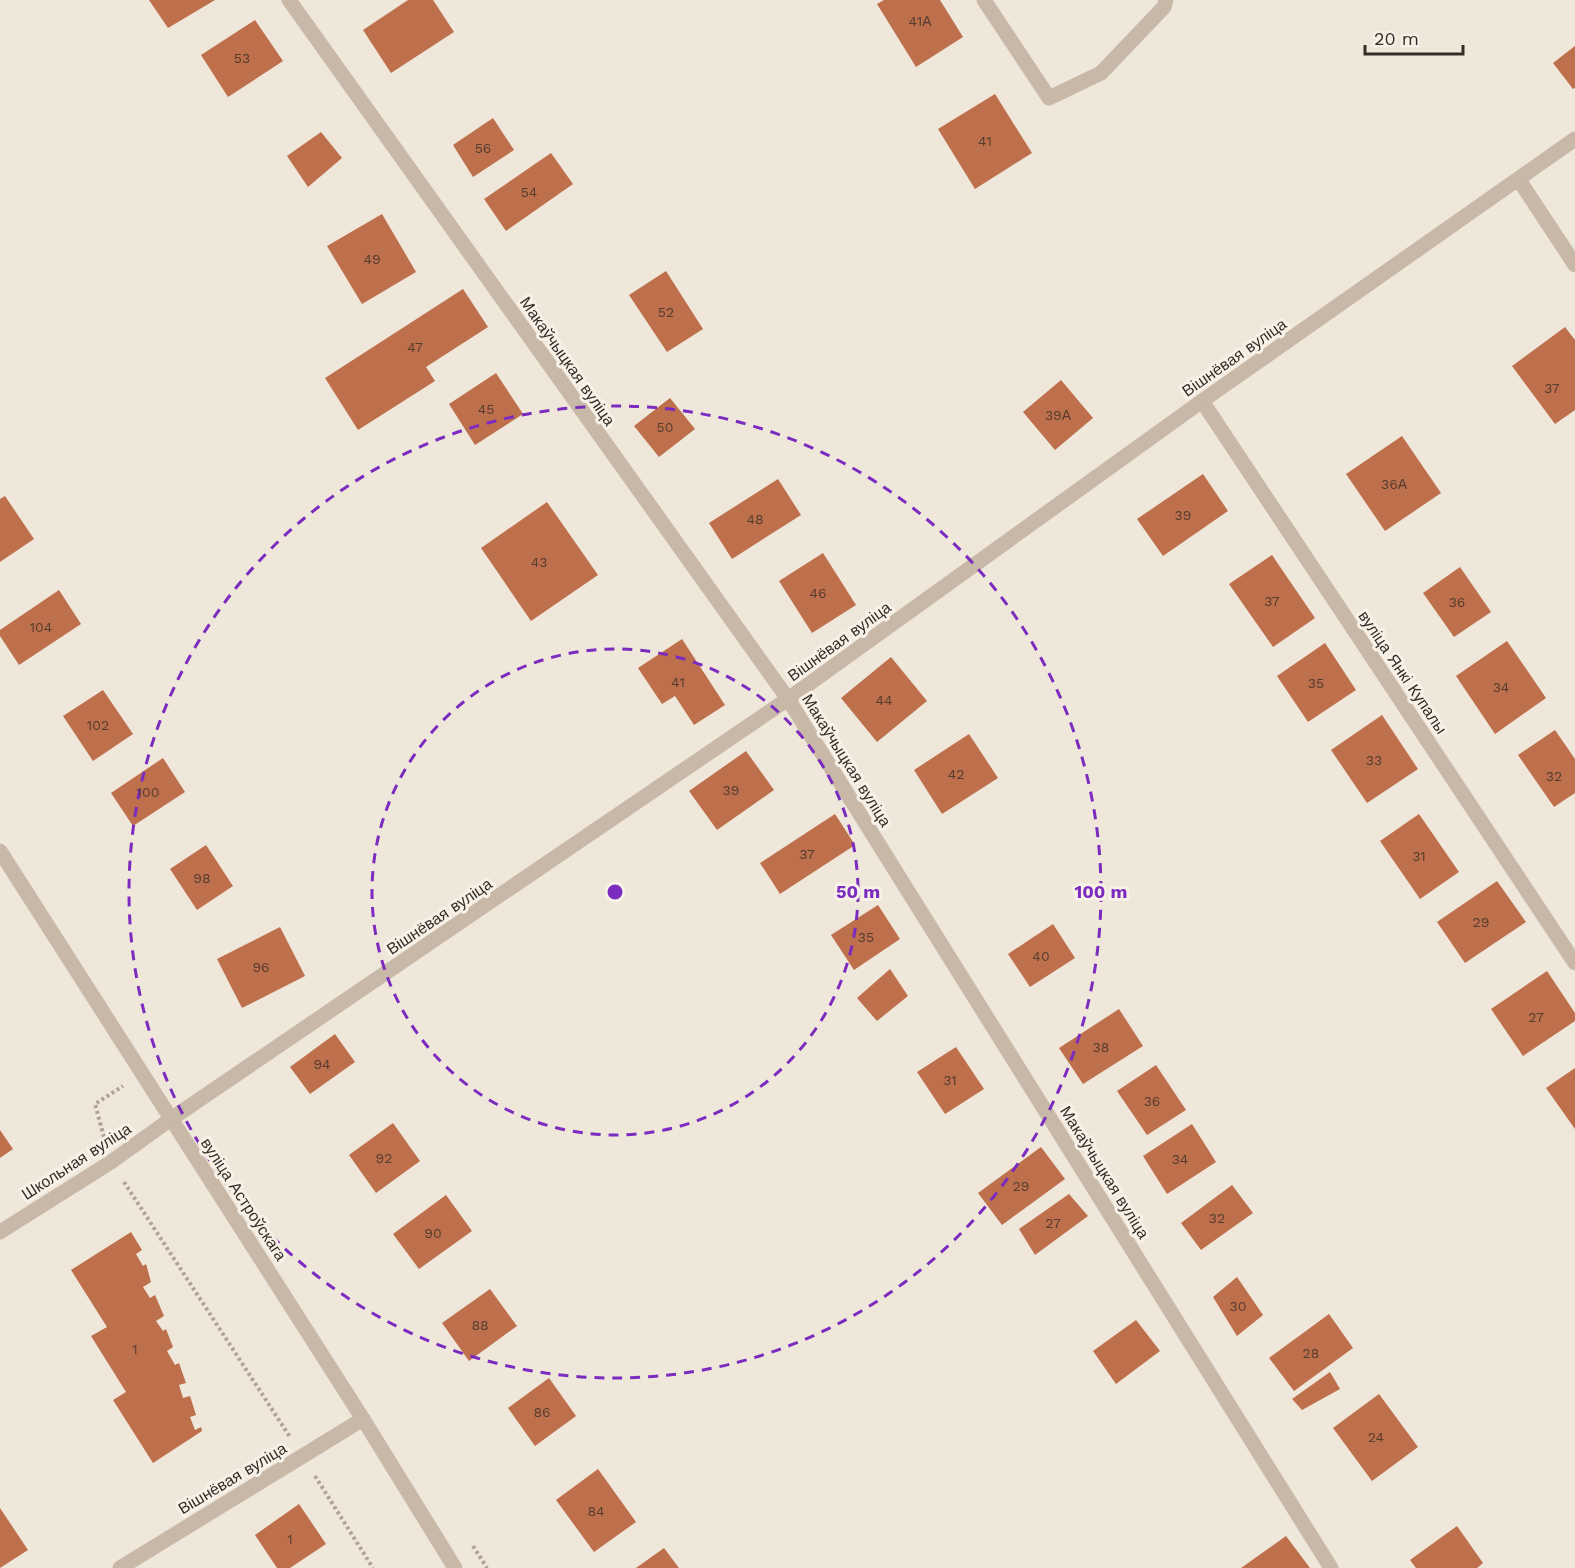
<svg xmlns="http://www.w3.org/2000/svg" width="1575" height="1568" viewBox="0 0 1575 1568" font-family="'Work Sans',sans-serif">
<rect width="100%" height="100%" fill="#f0e7db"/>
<g fill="#be6f4b">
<path d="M149 0H215L168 28Z"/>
<path d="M408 0H433L454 32 391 73 363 30Z"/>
<path d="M884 0H940L963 37 916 67 877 4Z"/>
<path d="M255 20 283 61 228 97 201 55Z"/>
<path d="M1575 46V88L1573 89 1553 63Z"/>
<path d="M995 94 1032 153 975 189 938 129Z"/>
<path d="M493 118 514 150 473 177 453 145Z"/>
<path d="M321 132 342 158 308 187 287 156Z"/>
<path d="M551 153 573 184 506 231 484 199Z"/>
<path d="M382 214 416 272 362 304 327 246Z"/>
<path d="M666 271 703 329 667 352 629 295Z"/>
<path d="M463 289 488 327 426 367 435 381 358 430 325 378Z"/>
<path d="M1565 327 1575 340V410L1555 424 1512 366Z"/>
<path d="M496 373 523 414 475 445 449 404Z"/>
<path d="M1061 380 1093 418 1055 450 1023 412Z"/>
<path d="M670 398 695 429 659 457 634 426Z"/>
<path d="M1402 436 1441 493 1385 531 1346 474Z"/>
<path d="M1203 474 1228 511 1163 556 1137 519Z"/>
<path d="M778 479 801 515 732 559 709 523Z"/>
<path d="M5 496 34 539 0 562V499Z"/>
<path d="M547 502 598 575 531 621 481 548Z"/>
<path d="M823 553 856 605 812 633 779 581Z"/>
<path d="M1272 555 1315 618 1273 647 1229 584Z"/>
<path d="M1460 567 1491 612 1454 637 1423 593Z"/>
<path d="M59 590 81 624 19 665 0 636V630Z"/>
<path d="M682 639 725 705 694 725 675 696 662 704 638 668Z"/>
<path d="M1507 641 1546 698 1495 734 1456 676Z"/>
<path d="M1325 643 1356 690 1308 722 1277 676Z"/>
<path d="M891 657 927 701 877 742 841 698Z"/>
<path d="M103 690 133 734 93 761 63 716Z"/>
<path d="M1382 715 1418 769 1367 803 1331 750Z"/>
<path d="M1555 730 1575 759V793L1554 807 1518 755Z"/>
<path d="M969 734 998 778 942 814 914 770Z"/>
<path d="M746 751 774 790 717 830 689 791Z"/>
<path d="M163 758 185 792 133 826 111 793Z"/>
<path d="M835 814 855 845 780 894 760 863Z"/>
<path d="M1419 814 1459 872 1420 899 1380 841Z"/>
<path d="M206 845 233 886 197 910 170 869Z"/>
<path d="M1497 881 1526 922 1465 963 1437 922Z"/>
<path d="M878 905 900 939 854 970 831 935Z"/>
<path d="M1053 924 1075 958 1030 987 1008 954Z"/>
<path d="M280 927 305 976 242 1008 217 959Z"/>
<path d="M890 969 908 996 877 1021 857 998Z"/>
<path d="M1547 971 1575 1013V1021L1523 1056 1491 1009Z"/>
<path d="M1119 1009 1143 1046 1083 1084 1059 1048Z"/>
<path d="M335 1034 355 1062 310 1094 290 1067Z"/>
<path d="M956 1047 984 1089 945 1114 917 1072Z"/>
<path d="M1156 1065 1186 1110 1147 1135 1117 1091Z"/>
<path d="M1575 1068V1129L1546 1088Z"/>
<path d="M393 1123 420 1161 376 1193 349 1155Z"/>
<path d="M1192 1124 1216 1162 1167 1194 1143 1156Z"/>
<path d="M0 1130 13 1149 0 1158Z"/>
<path d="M1041 1147 1065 1179 1002 1225 978 1193Z"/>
<path d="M1232 1185 1253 1213 1201 1250 1181 1223Z"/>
<path d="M1069 1194 1088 1216 1035 1255 1019 1229Z"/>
<path d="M446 1195 472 1231 419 1269 393 1234Z"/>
<path d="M131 1232 142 1250 136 1254 143 1266 146 1264 151 1282 143 1287 150 1298 155 1295 164 1316 156 1321 163 1331 166 1329 173 1347 167 1351 175 1365 179 1363 186 1383 179 1385 183 1398 190 1396 196 1415 190 1417 195 1430 201 1427 202 1431 153 1463 113 1400 126 1392 91 1336 107 1327 71 1270Z"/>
<path d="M1237 1277 1263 1315 1237 1336 1213 1297Z"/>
<path d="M490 1289 517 1326 469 1361 442 1323Z"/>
<path d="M1329 1314 1353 1348 1294 1391 1269 1358Z"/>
<path d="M1136 1320 1160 1351 1116 1384 1093 1351Z"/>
<path d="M1330 1372 1340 1389 1302 1410 1292 1399Z"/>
<path d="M549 1378 576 1416 535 1446 508 1408Z"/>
<path d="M1379 1394 1418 1447 1372 1481 1333 1428Z"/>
<path d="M598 1469 636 1522 594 1552 556 1500Z"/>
<path d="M299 1504 326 1544 290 1568H277L255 1535Z"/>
<path d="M0 1508 28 1550 0 1568Z"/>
<path d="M1457 1526 1483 1563 1477 1568H1416L1410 1560Z"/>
<path d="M1286 1536 1310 1568H1241Z"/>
<path d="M664 1548 679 1568H636Z"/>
</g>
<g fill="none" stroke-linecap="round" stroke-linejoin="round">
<g stroke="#b2a292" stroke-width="4" stroke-dasharray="3 3" stroke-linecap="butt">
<path d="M104 1137 95 1104 123 1086"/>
<path d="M124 1182 290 1437"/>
<path d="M315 1476 373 1568"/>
<path d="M473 1546 487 1568"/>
</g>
<g stroke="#c7b8a8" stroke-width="15">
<path d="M289 0 788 699 1331 1568"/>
<path d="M984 0 1049 98 1101 73 1164 7 1166 0"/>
<path d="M1519 180 1575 265"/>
<path d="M1202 401 1575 963"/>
<path d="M0 851 363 1419 455 1568"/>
<path d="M0 1232 111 1162 171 1119 788 699 1202 401 1575 139"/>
<path d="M120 1568 363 1419"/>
</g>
</g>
<g fill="none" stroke="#7b2cbf" stroke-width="3" stroke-dasharray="10 8">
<circle cx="615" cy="892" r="243"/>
<circle cx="615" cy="892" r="486"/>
</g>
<g text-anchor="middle" stroke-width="6" stroke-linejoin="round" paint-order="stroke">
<g font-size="14" fill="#563d30">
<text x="920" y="26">41А</text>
<text x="242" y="63">53</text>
<text x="985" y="146">41</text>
<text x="483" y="153">56</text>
<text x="529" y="197">54</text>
<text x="372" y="264">49</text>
<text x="666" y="317">52</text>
<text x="415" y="352">47</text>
<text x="1552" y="393">37</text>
<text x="486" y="414">45</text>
<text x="1058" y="420">39А</text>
<text x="665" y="432">50</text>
<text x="1394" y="489">36А</text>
<text x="1183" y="520">39</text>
<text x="755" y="524">48</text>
<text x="539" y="567">43</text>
<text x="818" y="598">46</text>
<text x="1272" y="606">37</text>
<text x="1457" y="607">36</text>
<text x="41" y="632">104</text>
<text x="678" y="687">41</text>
<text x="1316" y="688">35</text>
<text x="1501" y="692">34</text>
<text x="884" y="705">44</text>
<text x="98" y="730">102</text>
<text x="1374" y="765">33</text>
<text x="956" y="779">42</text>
<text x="1554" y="781">32</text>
<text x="731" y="795">39</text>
<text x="148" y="797">100</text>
<text x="807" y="859">37</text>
<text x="1419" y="861">31</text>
<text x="202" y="883">98</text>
<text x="1481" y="927">29</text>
<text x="866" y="942">35</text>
<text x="1041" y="961">40</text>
<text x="261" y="972">96</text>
<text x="1536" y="1022">27</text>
<text x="1101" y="1052">38</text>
<text x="322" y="1069">94</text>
<text x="950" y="1085">31</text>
<text x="1152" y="1106">36</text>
<text x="384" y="1163">92</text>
<text x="1180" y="1164">34</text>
<text x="1021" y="1191">29</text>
<text x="1217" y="1223">32</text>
<text x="1053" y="1228">27</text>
<text x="433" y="1238">90</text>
<text x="1238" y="1311">30</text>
<text x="480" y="1330">88</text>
<text x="135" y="1354">1</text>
<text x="1311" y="1358">28</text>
<text x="542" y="1417">86</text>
<text x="1376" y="1442">24</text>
<text x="596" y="1516">84</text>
<text x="290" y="1544">1</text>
</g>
<g font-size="16" fill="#342c27" stroke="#f8f1e7">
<text transform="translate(1234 357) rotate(-35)" y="6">Вішнёвая вуліца</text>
<text transform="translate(568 361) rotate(55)" y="6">Макаўчыцкая вуліца</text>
<text transform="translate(839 641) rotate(-36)" y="6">Вішнёвая вуліца</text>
<text transform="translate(1403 672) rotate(56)" y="6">вуліца Янкі Купалы</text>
<text transform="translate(847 760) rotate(58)" y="6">Макаўчыцкая вуліца</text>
<text transform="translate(439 916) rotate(-34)" y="6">Вішнёвая вуліца</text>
<text transform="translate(76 1161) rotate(-33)" y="6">Школьная вуліца</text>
<text transform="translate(1105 1172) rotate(58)" y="6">Макаўчыцкая вуліца</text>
<text transform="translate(244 1199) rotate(57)" y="6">вуліца Астроўскага</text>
<text transform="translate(232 1478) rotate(-31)" y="6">Вішнёвая вуліца</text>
</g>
</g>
<circle cx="615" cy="892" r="9" fill="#7b2cbf" stroke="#f8f1e7" stroke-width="3"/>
<g font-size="18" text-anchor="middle" font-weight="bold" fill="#7b2cbf" stroke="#f8f1e7" stroke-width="6" stroke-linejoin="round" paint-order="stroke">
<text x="858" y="898">50 m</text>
<text x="1101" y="898">100 m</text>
</g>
<path d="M1365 45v9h98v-9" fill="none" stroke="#342c27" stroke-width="3"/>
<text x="1374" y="45" font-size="18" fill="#342c27" stroke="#f8f1e7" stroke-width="4.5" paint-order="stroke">20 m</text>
</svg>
